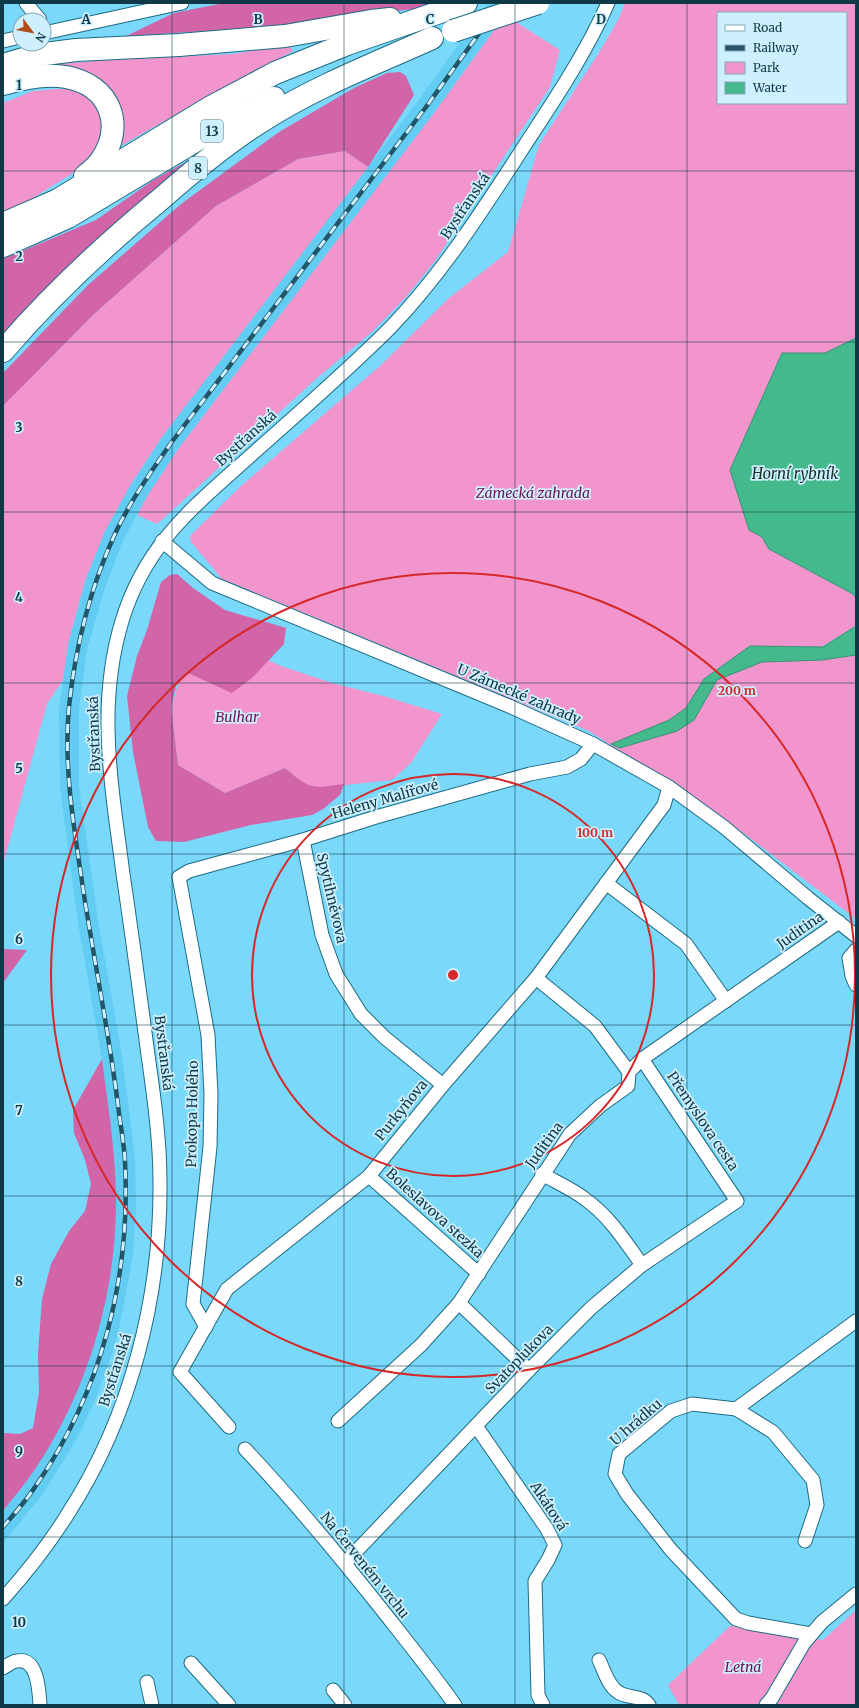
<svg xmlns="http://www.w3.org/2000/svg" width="859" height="1708" viewBox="0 0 859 1708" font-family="Merriweather,serif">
<rect width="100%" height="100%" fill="#7ad8fa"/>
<path fill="#62ccf2" d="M488 3H513L434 113 179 448 148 495 137 515 123 540 105 588 87 649 79 709V786L98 920 122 1056 135 1158 136 1207 133 1256 119 1330 107 1369 94 1403 76 1440 42 1495 3 1543V1511L26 1483 58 1431 75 1395 88 1362 100 1325 113 1254 116 1206 115 1159 102 1059 78 923 60 788 59 708 68 645 85 581 105 531 131 484 162 437 418 101Z"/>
<g fill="#f295cc" fill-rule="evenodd">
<path d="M625 3H856V338L825 353H782L750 530 762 537 769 549 853 594 856 598V626L823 646 822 660 856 655V919L721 816 589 731 222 579 191 542 190 536 241 486 381 365 449 298 508 252 539 145 600 51 618 20ZM718 13H846V103H718Z"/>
<path d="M505 15 560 50 550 87 435 261 406 297 373 331 316 379 165 517 157 524 137 515 148 495 179 448 434 113Z"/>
<path d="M289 45 293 51 210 95 117 148C120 138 124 123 121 112 114 82 84 70 58 64L107 60 233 54Z"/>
<path d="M56 89C61 89 67 89 72 89 92 92 100 113 104 130L96 148 86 165 9 213 3 215V103L33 91Z"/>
<path d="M345 151 368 167 162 437 131 484 105 531 85 581 68 644 63 680 47 704 3 865V406L94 314 216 206 298 159Z"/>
<path d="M190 648 265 659 281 666 332 683 387 697 442 714 411 763 392 780 318 788 303 783 285 768 225 793 178 765 171 708Z"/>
<path d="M856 1610V1705H679L668 1685 730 1626 823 1640Z"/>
</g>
<g fill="#d165a8">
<path d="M224 3H438L422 8 254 28 126 36 174 13Z"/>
<path d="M400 72 406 76 414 95 368 167 345 151 298 159 216 206 94 314 3 406V373L88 285 181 204 279 132 354 88 387 73Z"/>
<path d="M205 151 3 337V259L96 220 152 181Z"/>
<path d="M177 574 193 588 225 610 286 628 284 644 252 678 232 693 188 673 176 686 171 708 178 765 225 793 285 768C310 789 311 789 344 784L340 795 323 809 312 815 251 825 184 842 156 841 148 827 133 752 127 696 137 656 147 630 161 582 170 575Z"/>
<path d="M3 949 27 950 3 983Z"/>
<path d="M102 1059C108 1108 117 1157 116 1207 115 1304 83 1404 26 1482 19 1492 10 1501 3 1511V1433L20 1434 33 1428 39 1392 38 1353 42 1299 51 1264 69 1231 85 1211 91 1184 85 1160 74 1133 73 1110Z"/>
</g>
<g fill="#44b98c" stroke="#349377">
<path d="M856 338V598L853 594 769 549 762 537 749 530 730 470 782 353H825Z"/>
<path d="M856 626V655L822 660 762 662 717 680 694 720 677 731 620 748 611 744 669 720 686 708 704 679 750 646 823 647Z"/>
</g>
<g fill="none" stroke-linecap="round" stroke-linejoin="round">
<defs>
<g id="street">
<path d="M26 3 40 20"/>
<path d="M44 33 182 3"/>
<path d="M3 41 20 37"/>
<path d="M162 541 212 583 509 706 593 744 669 787 724 827 808 898 856 936"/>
<path d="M303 840 322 935 336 974 361 1014 384 1037 443 1085"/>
<path d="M606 883 686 944 726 1001"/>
<path d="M856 950 849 958 852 976 856 985"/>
<path d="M536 978 595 1026 629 1072"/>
<path d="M542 1174C556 1182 572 1189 585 1199 609 1216 625 1241 642 1265"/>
<path d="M369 1176 479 1274"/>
<path d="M459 1303 529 1370"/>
<path d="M206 1327 193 1304 210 1147 211 1094 208 1035 179 877 189 871 303 840 376 817 530 774 567 767 581 759 593 744"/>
<path d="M736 1409 773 1432 813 1480 817 1505 805 1541"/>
<path d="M338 1421 421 1345 459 1303 570 1134 600 1106 628 1086 629 1072 642 1059 839 922"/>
<path d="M476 1426 547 1529 555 1545 548 1560 535 1581 538 1695 543 1705"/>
<path d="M229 1427 180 1372 227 1289 369 1176 443 1085 536 978 664 805 669 787"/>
<path d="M245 1449C292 1499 336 1552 379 1606 405 1639 431 1671 455 1705"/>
<path d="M345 1563 529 1370 591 1308 642 1265 737 1201 642 1059"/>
<path d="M3 1599C27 1572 50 1543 69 1512 131 1415 161 1297 160 1182 160 1140 154 1097 148 1055 140 995 132 934 123 874 112 787 96 707 122 621 145 545 192 508 248 458 296 415 345 373 390 328 443 273 484 208 525 145 555 99 586 53 608 3"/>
<path d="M811 1634 748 1623 736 1619 671 1550 627 1494 615 1474 619 1454 671 1411 692 1404 736 1409 856 1321"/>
<path d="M599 1660C604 1670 608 1686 618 1692 627 1699 641 1694 649 1705"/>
<path d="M191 1663 229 1705"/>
<path d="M3 1668C7 1666 12 1661 17 1661 38 1657 39 1691 40 1705"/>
<path d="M147 1682 152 1705"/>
<path d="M333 1690 345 1705"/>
<path d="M766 1705 772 1698 804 1643 822 1622 856 1594"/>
</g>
<g id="highway">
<path d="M3 65 37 55 76 50 179 45 285 36 371 21 390 19"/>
<path d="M3 84C23 78 45 73 66 77 110 85 126 125 100 162 96 167 90 172 85 176"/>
<path d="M3 224 58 200 211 107 275 73 347 44 466 3"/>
<path d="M3 246 68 217 220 126 274 98"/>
<path d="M3 351C51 295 105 245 162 198 195 169 230 140 268 117 319 85 377 63 432 38"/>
</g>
</defs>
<use href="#street" stroke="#1e6a83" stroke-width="15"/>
<use href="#highway" stroke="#1e6a83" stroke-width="24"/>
<use href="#street" stroke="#fff" stroke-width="13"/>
<use href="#highway" stroke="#fff" stroke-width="22"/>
<defs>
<path id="rail" d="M3 1527C14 1514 26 1501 35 1487 102 1391 131 1277 125 1161 124 1142 120 1123 118 1105 109 1034 95 965 84 895 75 833 63 770 69 707 75 649 90 589 114 536 129 503 150 473 171 443L426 107 501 3"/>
</defs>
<use href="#rail" stroke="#235567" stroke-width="4.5"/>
<use href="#rail" stroke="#cef0fe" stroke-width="3" stroke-dasharray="9" stroke-linecap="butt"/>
<defs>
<path id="highway-bridge" d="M453 31 538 3"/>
</defs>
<use href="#highway-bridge" stroke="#1e6a83" stroke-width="24" stroke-linecap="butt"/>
<use href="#highway-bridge" stroke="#fff" stroke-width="22"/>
</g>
<path fill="none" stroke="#103947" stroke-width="1" stroke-opacity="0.55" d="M172 3V1705M344 3V1705M515 3V1705M687 3V1705M3 171H856M3 342H856M3 512H856M3 683H856M3 854H856M3 1025H856M3 1196H856M3 1366H856M3 1537H856"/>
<g fill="none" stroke="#d62828" stroke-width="2">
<circle cx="453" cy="975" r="201"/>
<circle cx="453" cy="975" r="402"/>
</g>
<g text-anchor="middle" stroke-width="3.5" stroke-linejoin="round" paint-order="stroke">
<g fill="#cef0fe" stroke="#49707e" stroke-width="1">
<rect x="201" y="120" width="22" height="22" rx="3"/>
<rect x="189" y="157" width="18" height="22" rx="3"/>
</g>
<g font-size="13" font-weight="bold" fill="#103947">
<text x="212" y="136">13</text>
<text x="198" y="173">8</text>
</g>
<g font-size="14" fill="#103947" stroke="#cef0fe">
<text transform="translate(465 206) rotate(-56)" y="5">Bystřanská</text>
<text transform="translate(246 438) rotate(-42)" y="5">Bystřanská</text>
<text transform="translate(519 694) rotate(23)" y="5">U Zámecké zahrady</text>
<text transform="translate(94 734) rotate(-92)" y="5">Bystřanská</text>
<text transform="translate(385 799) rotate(-16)" y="5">Heleny Malířové</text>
<text transform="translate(332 898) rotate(77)" y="5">Spytihněvova</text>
<text transform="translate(800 930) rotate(-35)" y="5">Juditina</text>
<text transform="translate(164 1053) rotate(83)" y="5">Bystřanská</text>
<text transform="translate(401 1110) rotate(-51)" y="5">Purkyňova</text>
<text transform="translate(192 1114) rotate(-89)" y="5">Prokopa Holého</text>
<text transform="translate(703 1121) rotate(56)" y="5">Přemyslova cesta</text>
<text transform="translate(544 1145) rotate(-54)" y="5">Juditina</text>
<text transform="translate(435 1213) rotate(42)" y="5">Boleslavova stezka</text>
<text transform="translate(519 1359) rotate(-46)" y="5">Svatoplukova</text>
<text transform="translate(115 1370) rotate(-72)" y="5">Bystřanská</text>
<text transform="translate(636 1422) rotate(-41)" y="5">U hrádku</text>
<text transform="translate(549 1506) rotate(57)" y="5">Akátová</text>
<text transform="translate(365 1565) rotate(51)" y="5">Na Červeném vrchu</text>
</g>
<g font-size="14" font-style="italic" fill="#720e54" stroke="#cef0fe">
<text x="533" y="498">Zámecká zahrada</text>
<text x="237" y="722">Bulhar</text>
<text x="743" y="1672">Letná</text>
</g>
<g font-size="15" font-style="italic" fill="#183126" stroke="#cef0fe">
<text x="795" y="479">Horní rybník</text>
</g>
</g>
<g font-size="13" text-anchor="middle" font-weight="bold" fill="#103947" stroke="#cef0fe" stroke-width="3.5" stroke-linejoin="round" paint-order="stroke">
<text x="86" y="24">A</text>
<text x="258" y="24">B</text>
<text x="430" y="24">C</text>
<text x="601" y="24">D</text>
<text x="19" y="90">1</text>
<text x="19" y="261">2</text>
<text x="19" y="432">3</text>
<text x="19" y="602">4</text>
<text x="19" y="773">5</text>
<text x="19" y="944">6</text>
<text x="19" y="1115">7</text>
<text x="19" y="1286">8</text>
<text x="19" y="1456">9</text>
<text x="19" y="1627">10</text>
</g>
<circle cx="453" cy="975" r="6" fill="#d62828" stroke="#cef0fe" stroke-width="2"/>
<g font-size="12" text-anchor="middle" font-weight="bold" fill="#d62828" stroke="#cef0fe" stroke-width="3.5" stroke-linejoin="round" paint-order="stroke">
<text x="737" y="695">200 m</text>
<text x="595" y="837">100 m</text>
</g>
<rect width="859" height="1708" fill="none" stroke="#103947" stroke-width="8"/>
<rect x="717" y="12" width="130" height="92" fill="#cef0fe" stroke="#82a7b5"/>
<rect x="725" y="25" width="20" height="6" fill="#ffffff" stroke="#82a7b5"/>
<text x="753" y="32" font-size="12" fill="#103947">Road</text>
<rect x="725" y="45" width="20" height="6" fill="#235567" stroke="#82a7b5"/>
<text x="753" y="52" font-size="12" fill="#103947">Railway</text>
<rect x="725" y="62" width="20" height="12" fill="#f295cc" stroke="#82a7b5"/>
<text x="753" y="72" font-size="12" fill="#103947">Park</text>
<rect x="725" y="82" width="20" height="12" fill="#44b98c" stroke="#82a7b5"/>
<text x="753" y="92" font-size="12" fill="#103947">Water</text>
<g transform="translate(32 32) rotate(122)"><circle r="19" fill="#cef0fe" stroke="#82a7b5"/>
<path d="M0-3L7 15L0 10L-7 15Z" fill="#b14d18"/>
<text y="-6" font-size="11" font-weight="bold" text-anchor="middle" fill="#103947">N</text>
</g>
</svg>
